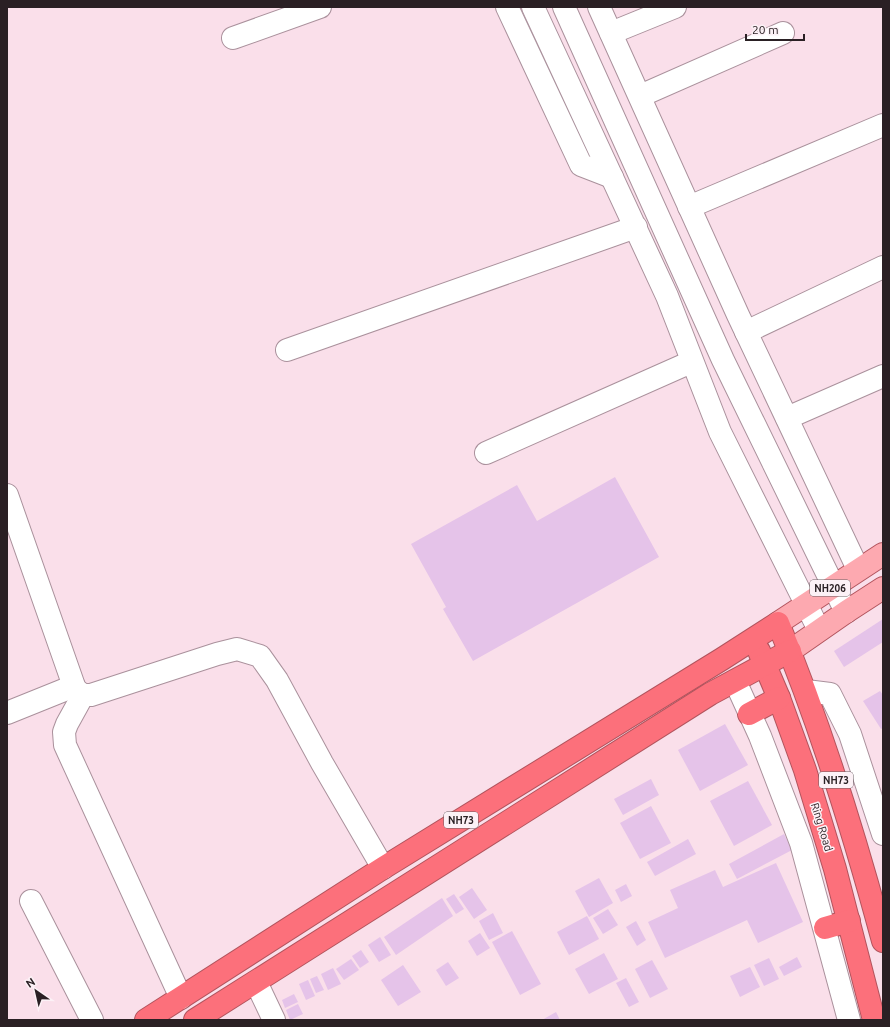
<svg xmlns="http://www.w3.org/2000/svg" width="890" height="1027" viewBox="0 0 890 1027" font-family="Ubuntu,sans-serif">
<rect width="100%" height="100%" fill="#fadfea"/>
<g fill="#e5c3e9">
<path d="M615 477 659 557 473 661 443 609 446 607 411 544 517 485 537 521Z"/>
<path d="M883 619V642L844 667 834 651Z"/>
<path d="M880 691 883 695V728L881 729 863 701Z"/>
<path d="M725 724 748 765 700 791 678 750Z"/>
<path d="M651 779 659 795 623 815 614 799Z"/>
<path d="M748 781 772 825 734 846 710 801Z"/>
<path d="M651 806 671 843 640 859 620 823Z"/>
<path d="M784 834 792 850 737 879 729 864Z"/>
<path d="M688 839 696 854 655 876 647 862Z"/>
<path d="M776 863 803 922 758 943 747 920 665 958 648 922 678 908 670 890 715 870 723 887Z"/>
<path d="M599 878 613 903 589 917 575 891Z"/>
<path d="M626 884 632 896 621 902 615 890Z"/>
<path d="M472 888 487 910 474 919 459 897Z"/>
<path d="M454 894 464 909 456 914 446 899Z"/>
<path d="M442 898 453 916 396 955 384 937Z"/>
<path d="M608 909 618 925 603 934 593 918Z"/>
<path d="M493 913 503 933 489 940 479 921Z"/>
<path d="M587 916 599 939 569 955 557 932Z"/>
<path d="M636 921 646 940 637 946 626 927Z"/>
<path d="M512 931 541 984 520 995 492 942Z"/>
<path d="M480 933 490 948 477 956 468 941Z"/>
<path d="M380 937 391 955 379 962 368 945Z"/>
<path d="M361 950 369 962 360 968 352 956Z"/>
<path d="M604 953 618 979 589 994 575 969Z"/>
<path d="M797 957 802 967 784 976 779 967Z"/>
<path d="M769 958 779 979 764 986 754 965Z"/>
<path d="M351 959 359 970 344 980 336 969Z"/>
<path d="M652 960 668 989 650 998 635 969Z"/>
<path d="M448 962 459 978 446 986 436 970Z"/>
<path d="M403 965 421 992 398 1006 381 980Z"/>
<path d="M750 967 760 987 740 997 730 976Z"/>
<path d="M333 968 341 984 328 990 321 974Z"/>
<path d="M317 976 324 990 316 993 310 979Z"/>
<path d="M626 978 639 1002 629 1007 616 983Z"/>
<path d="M308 980 315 996 306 1000 299 984Z"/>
<path d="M294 994 298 1002 285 1008 282 1000Z"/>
<path d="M298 1004 303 1014 290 1020 286 1010Z"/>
<path d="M556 1012 560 1020H542Z"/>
</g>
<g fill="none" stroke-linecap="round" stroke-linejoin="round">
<defs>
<g id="minor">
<path d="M507 7 581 165 612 177"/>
<path d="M533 7 667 296 720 432 819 630"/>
<path d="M564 7 723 360 846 612"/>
<path d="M599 7 738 315 858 569"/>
<path d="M611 33 675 7"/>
<path d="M233 38 320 7"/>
<path d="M640 96 783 33"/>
<path d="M689 207 883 125"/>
<path d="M746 332 883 267"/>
<path d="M287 350 636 227"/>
<path d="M787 418 883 376"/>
<path d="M486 453 691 362"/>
<path d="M7 495 75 689 83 695H91L217 654 237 649 260 656 277 680 322 763 383 868"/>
<path d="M735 681 760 736 801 843 849 1020"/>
<path d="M806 691 830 694 850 734 883 834"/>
<path d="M83 695 67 724 64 732 65 745 181 998"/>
<path d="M7 713 74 686"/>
<path d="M31 901 92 1020"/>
<path d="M256 982 274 1020"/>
</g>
<g id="major">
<path d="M778 623 883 554"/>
<path d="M790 651 846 612 883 588"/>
</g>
<g id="highway">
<path d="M759 651 779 698 805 770 835 869 874 1020"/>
<path d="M749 714 779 698"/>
<path d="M825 928 849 921"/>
<path d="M146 1020 383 868 722 659 778 623C821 726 854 833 883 941"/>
<path d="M195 1020 710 694 790 651"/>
</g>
</defs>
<use href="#minor" stroke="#aa919c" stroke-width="24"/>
<use href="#major" stroke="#b2545d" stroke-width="24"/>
<use href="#highway" stroke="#b2545d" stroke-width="24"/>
<use href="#minor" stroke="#fff" stroke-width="22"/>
<use href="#major" stroke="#fda9b0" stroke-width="22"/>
<use href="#highway" stroke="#fc707b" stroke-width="22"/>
</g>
<g text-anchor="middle" stroke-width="3" stroke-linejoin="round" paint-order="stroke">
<g fill="#fcf1f6" stroke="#695f63" stroke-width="1">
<rect x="810" y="580" width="40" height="16" rx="3"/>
<rect x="819" y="772" width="34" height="16" rx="3"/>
<rect x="444" y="812" width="34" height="16" rx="3"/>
</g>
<g font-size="10" font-weight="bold" fill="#2a2024">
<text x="830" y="592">NH206</text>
<text x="836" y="784">NH73</text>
<text x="461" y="824">NH73</text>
</g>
<g font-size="11" fill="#2a2024" stroke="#fcf1f6">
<text transform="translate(822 827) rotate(73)" y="4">Ring Road</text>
</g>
</g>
<rect width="890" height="1027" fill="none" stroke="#2a2024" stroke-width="16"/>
<g transform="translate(36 991) rotate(326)" stroke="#fcf1f6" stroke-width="3" paint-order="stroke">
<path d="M0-3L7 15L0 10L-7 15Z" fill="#2a2024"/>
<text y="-6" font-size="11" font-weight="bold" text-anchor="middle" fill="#2a2024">N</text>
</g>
<path d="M746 34v6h58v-6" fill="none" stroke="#2a2024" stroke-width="2"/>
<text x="752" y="34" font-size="12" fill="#2a2024" stroke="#fcf1f6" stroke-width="3" paint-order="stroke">20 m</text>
</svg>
